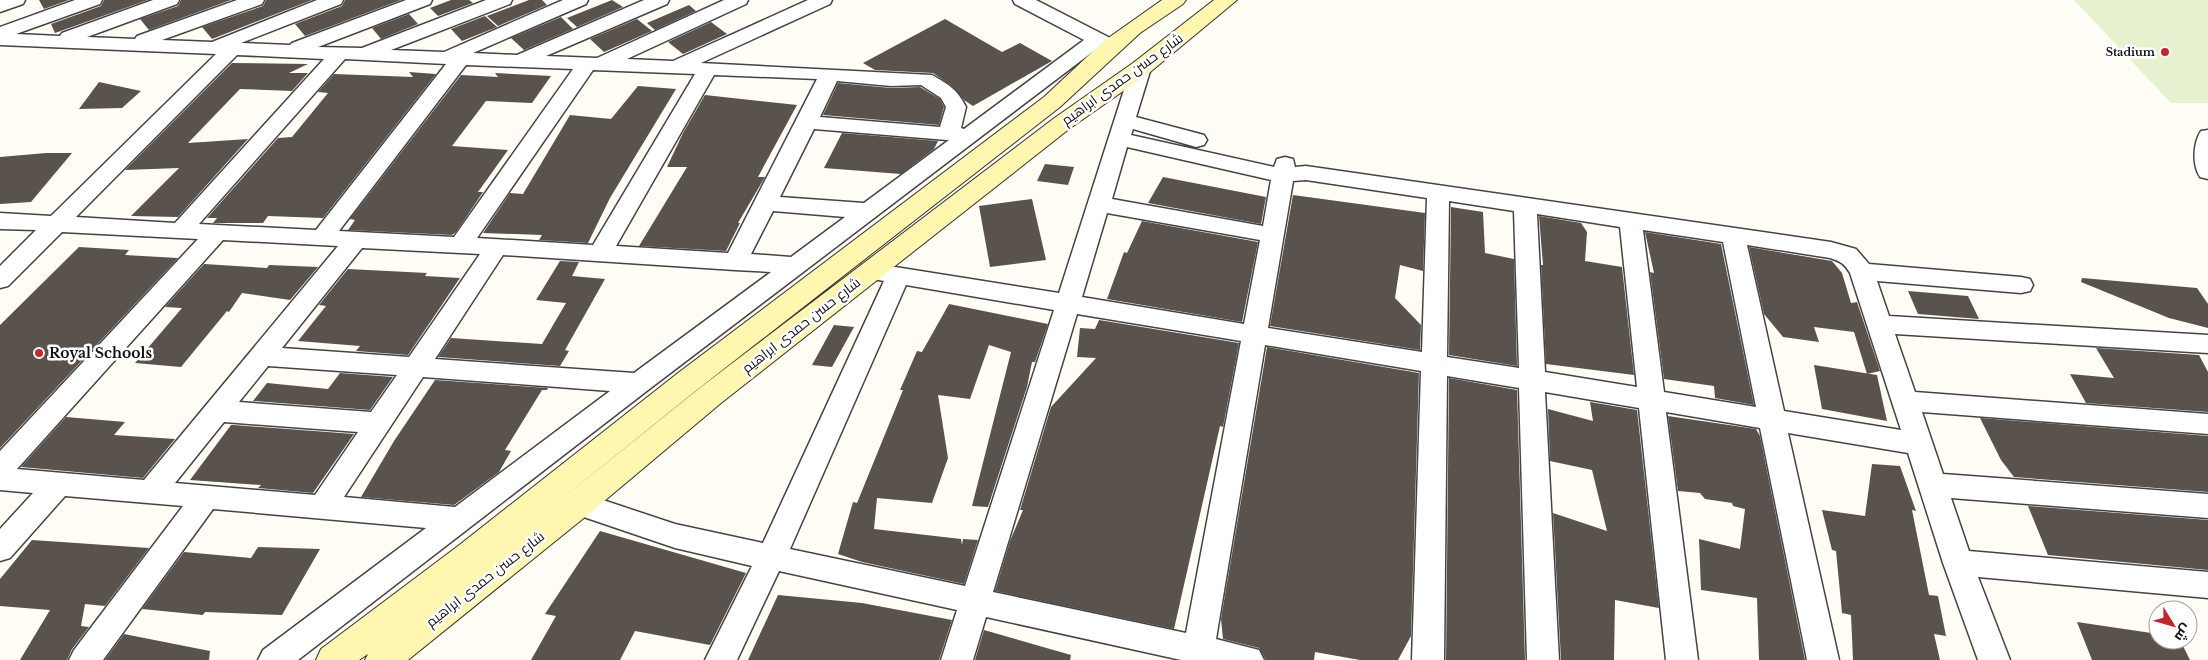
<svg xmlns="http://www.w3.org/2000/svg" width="2208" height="660" viewBox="0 0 2208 660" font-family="'Libre Baskerville',Cairo,serif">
<rect width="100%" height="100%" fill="#fffdf5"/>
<path fill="#e6f2cf" d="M2074 0H2208V103H2171Z"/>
<g fill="#5a524d">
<path d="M39 0H69L44 9Z"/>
<path d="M104 0H148L55 33 51 24 101 6Z"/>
<path d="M181 0H231L149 30 140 19 178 6Z"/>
<path d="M266 0H312L212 39 202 27 263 6Z"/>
<path d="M345 0H401L305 36 295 24 342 6Z"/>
<path d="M451 0H469L473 3 438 16 430 8Z"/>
<path d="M529 0H542L547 5 498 26 487 16Z"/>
<path d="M612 0 623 7 577 27 567 18Z"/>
<path d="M689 5 696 11 655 30 647 23Z"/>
<path d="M409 14 418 24 381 39 372 28Z"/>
<path d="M485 16 497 27 462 41 451 29Z"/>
<path d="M561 17 573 29 524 50 511 38Z"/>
<path d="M637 19 652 31 604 52 590 39Z"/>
<path d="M945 19 1002 52 1020 43 1052 61 973 106 964 100 953 87 933 73 875 70 863 63Z"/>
<path d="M711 22 727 34 683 54 668 42Z"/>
<path d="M232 63 308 64 289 73H308L292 91 240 89 188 143 248 139 178 217 131 216 179 168 125 170Z"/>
<path d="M409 72 436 74 323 218 268 216 263 223H213L217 218H207L278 138 292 137 328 93 318 92 334 74 413 77Z"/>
<path d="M495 73 551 76 532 103 486 101 452 146 508 150 478 192H483L456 232 452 235 348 230 355 220 350 219 461 75 498 77Z"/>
<path d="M99 82 141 91 122 108 79 109Z"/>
<path d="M838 83 891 88 920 87 940 99 944 107 939 125 823 115Z"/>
<path d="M638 86 676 89 610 198 588 243 539 240 542 235 483 233 510 193 523 194 570 115 611 119Z"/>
<path d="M705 95 797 105 758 177H765L738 223H740L726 251 639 246 687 167H667L683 133Z"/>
<path d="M842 133 938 141 934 149 901 174 824 168Z"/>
<path d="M46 153H72L31 202 0 204V157Z"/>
<path d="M1045 164 1074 167 1068 185 1037 181Z"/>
<path d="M1163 177 1266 197 1261 224 1148 203Z"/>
<path d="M1293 195 1425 213 1423 271 1400 265 1395 298 1421 325 1420 350 1270 326Z"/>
<path d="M1032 199 1046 260 990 267 979 206Z"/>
<path d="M1451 207 1483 212 1485 253 1514 259 1517 366 1449 355Z"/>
<path d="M1539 216 1581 223 1587 232 1585 261 1622 267 1634 375 1546 364 1541 265H1543Z"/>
<path d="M1142 221 1258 242 1242 322 1107 299 1124 252 1127 253Z"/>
<path d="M1645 232 1721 244 1754 405 1715 398 1714 386 1664 379 1650 272 1654 273Z"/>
<path d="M79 247 129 250 125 255 178 258 0 448V325Z"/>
<path d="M1749 247 1832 261 1842 273 1851 303 1857 302 1880 371 1867 374 1854 332 1814 327 1819 342 1783 337 1764 314Z"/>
<path d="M560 261 579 262 572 276 605 279 565 350 569 351 560 366 438 357 451 338 542 344 566 303 536 300Z"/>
<path d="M204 264 267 268 269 265 318 267 290 300 242 293 229 312 227 311 181 367 135 363 182 308 165 307Z"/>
<path d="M348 269 427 273 425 276 460 278 408 355 356 351 360 346 298 341 326 306 319 305Z"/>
<path d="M2082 278 2197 288 2208 304V328L2169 318 2081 282Z"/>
<path d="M1908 291 1968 296 1979 319 1918 314Z"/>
<path d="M949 304 1048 324 1035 362H1032L1027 387 988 507 972 506 1011 352 989 345 970 399 938 395 948 458 932 503 877 498 874 529 961 539 962 545 963 539 978 540 964 584 862 562 838 554 853 502 857 503 903 390H900L917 351 922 352Z"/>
<path d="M1099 320 1239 343 1223 427 1220 426 1174 629 995 591 1010 541 1023 510H1020L1051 407 1096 358 1077 357 1080 328 1095 329Z"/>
<path d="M834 325 854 327 832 367 812 365Z"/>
<path d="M1267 347 1419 373 1411 636 1398 660H1360L1315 652 1314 660H1266L1259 648 1223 639 1221 619Z"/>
<path d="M2096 348 2199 355 2208 372V412L2086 403 2070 374 2114 378Z"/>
<path d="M1814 365 1877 375 1887 421 1822 409Z"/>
<path d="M340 373 393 377 370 410 253 401 267 383 328 389Z"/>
<path d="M1449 378 1517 390 1525 660H1446Z"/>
<path d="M435 380 548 388 547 390H542L505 450 511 451 499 472 454 505 361 497 394 441Z"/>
<path d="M1590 402 1637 410 1659 608 1615 600 1614 660H1561L1553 513 1607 531 1592 470 1550 461 1548 409 1593 421Z"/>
<path d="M1668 416 1756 429 1760 436 1805 660H1759L1757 598 1701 590 1699 539 1740 549 1745 509 1733 506 1732 503 1705 499 1700 493 1678 491Z"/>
<path d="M66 417 125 422 114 435 175 439 143 478 21 467Z"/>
<path d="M1980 418 2208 436V492L2014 477 2001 460Z"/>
<path d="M231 425H234L354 434 313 493 258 488 261 485 190 480Z"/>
<path d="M1872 464 1900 466 1916 511 1912 510 1929 595 1938 596 1946 636 1934 634 1940 660H1853L1851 615 1842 613 1836 551 1832 550 1822 510 1865 516Z"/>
<path d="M2028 506 2208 520V570L2048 555Z"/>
<path d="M600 531 746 573 710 645 635 631 620 660H531L556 616 545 614Z"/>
<path d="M32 540 149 548 105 606 85 604 81 626 89 627 72 649 67 660H20L50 610 0 606V579Z"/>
<path d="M258 547 320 549 282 615 205 612 203 615 142 609 184 552 251 558Z"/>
<path d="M778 595 862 603 952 620 939 660H748Z"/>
<path d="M2077 622 2158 634V640H2180L2190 660H2092Z"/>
<path d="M984 630 1071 655 1070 660H975Z"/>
<path d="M124 634 210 651 209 660H105Z"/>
</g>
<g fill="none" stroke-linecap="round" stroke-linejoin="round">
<defs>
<g id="minor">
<path d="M0 0H25L23 4 0 12Z"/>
<path d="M75 0H102L100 4 16 34 60 36 62 33 153 0H179L177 4 87 37 135 39 137 36 237 0H264L262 4 162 40 212 42 317 0H343L341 4 241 43 290 45 292 43 406 0H432L430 4 318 47 362 48 486 0H512L510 4 391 50 444 52 563 0H588L586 4 473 53 517 55 644 0H669L667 4 546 56 597 58 724 0H748L746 4 627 59 673 61 808 0H832L830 4 701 63 932 75C949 85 957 89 966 107L961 128 964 129 1084 40 1015 4 1013 0H1036L1118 42 1121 46 1118 50 1111 52 1099 47 648 390 298 660H258L263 650 426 528 213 509 103 660H69L74 650 183 506 65 496 10 558 0 561V529L33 493 0 490V451L198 239 62 232 8 286 0 288V266L36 230 0 229V213L51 216 216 54 0 45V27ZM237 55 324 59 175 223 76 217ZM345 59 446 64 316 230 199 224ZM466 65 573 69 454 237 339 231ZM593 70 695 74 593 245 477 238ZM714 75 817 79 728 253 616 246ZM837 81 891 86 921 85 941 98 946 107 940 127 820 117ZM814 129 947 140H949L864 203 780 197ZM773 211 845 217 791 257 751 254ZM223 240 338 246 144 480 17 469ZM362 248 480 254 409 357 282 348ZM503 255 735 270 771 272 634 373 435 359ZM268 366 397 375 371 412 239 402ZM423 377 610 391 455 507 344 497ZM224 422 358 432 315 495 175 483Z"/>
<path d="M1141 62 1148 64 1151 68 1136 117 1204 135 1207 140 1204 145 1196 147 1133 129 1131 135 1274 167 1277 159 1285 157 1293 159 1295 167 1306 166 1831 242 1856 249 1869 264 2021 277 2030 279 2033 285 2030 291 2021 293 1877 281 1889 316 2208 335V353L1895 334 1915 392 2208 414V434L1922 412 1943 474 2208 494V518L1951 498 1969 551 2208 572V598L1978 577 2010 660H1978L1943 563 1908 453 1788 433 1839 660H1807L1760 428 1666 412 1698 660H1666L1639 408 1545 392 1559 660H1527L1519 388 1447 376 1444 660H1412L1421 371 1265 345 1216 639 1259 650 1264 660H1181L986 617 973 660H941L957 610 779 571 737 660H705L752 566 675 548 569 512 565 504 569 496 579 492 675 524 763 543 884 281 862 277 858 271 862 265 870 263 1059 293 1131 68 1134 64ZM1127 147 1271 180 1263 226 1112 199ZM1306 180 1427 198 1422 352 1268 328 1293 181ZM1449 201 1514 211 1519 368 1447 357ZM1107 213 1260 240 1244 324 1082 297ZM1537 214 1620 227 1637 387 1545 372ZM1643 230 1723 242 1756 407 1664 392ZM1747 245 1830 258C1840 261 1845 264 1850 273L1901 430 1784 411ZM906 285 1054 310 965 586 790 549ZM1077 314 1241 341 1186 633 993 592Z"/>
<path d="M2208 130V179L2200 177C2192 165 2193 143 2201 131Z"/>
</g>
<path id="secondary" d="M1162 0H1186L1183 4 1140 33 1060 107 698 389 554 505 701 387 1053 119 1133 63 1214 0H1237L1149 73 1069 129 721 403 590 513 408 660H365L368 654 359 660H316L321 649 458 546 678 373 1044 97 1104 41Z"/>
</defs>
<use href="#minor" stroke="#444" stroke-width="3"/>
<use href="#secondary" stroke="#333" stroke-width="2"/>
<use href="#minor" fill="#fff" fill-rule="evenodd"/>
<use href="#secondary" fill="#fff6b0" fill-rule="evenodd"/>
</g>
<g fill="#c4262e" stroke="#fff" stroke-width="2">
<circle cx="2165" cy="52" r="5"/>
<circle cx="39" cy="353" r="5"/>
</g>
<g text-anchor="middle" stroke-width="5" stroke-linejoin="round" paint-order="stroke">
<g font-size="11" font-weight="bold" fill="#111" stroke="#fff" text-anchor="end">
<text x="2155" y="56">Stadium</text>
</g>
<g font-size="14" fill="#111" stroke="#fff">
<text transform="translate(1122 79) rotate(-36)" y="5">شارع حسن حمدى ابراهيم</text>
<text transform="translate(801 325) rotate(-38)" y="5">شارع حسن حمدى ابراهيم</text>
<text transform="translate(485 579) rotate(-38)" y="5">شارع حسن حمدى ابراهيم</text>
</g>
<g font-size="14" font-weight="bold" fill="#111" stroke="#fff" text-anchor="start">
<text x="49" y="358">Royal Schools</text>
</g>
</g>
<g transform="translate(2173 625) rotate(127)"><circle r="24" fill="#ffffff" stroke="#a0a0a0"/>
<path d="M0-4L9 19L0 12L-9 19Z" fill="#c4262e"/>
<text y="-8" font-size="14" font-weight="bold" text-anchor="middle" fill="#111111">ش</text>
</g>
</svg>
